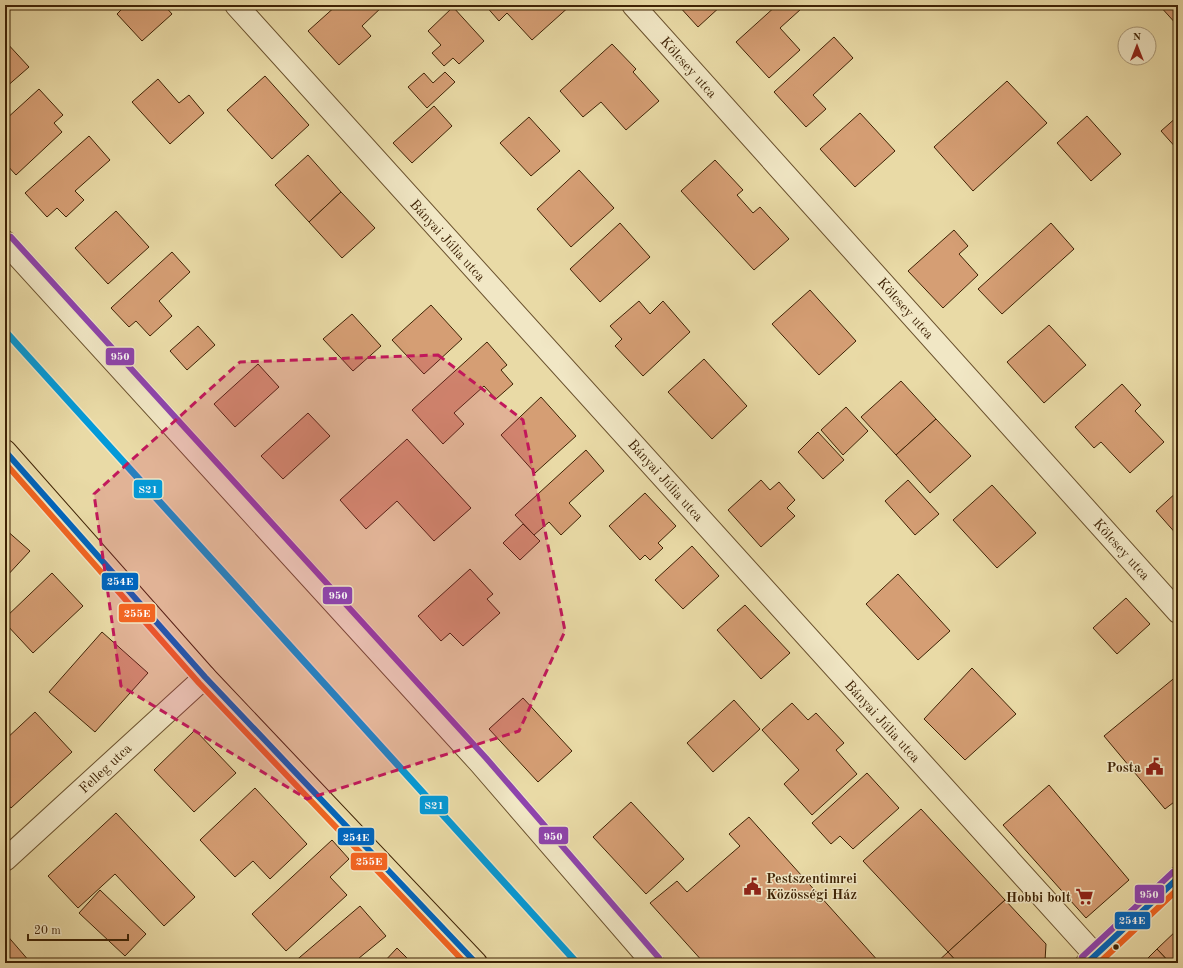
<svg xmlns="http://www.w3.org/2000/svg" width="1183" height="968" viewBox="0 0 1183 968" font-family="'Old Standard TT',serif">
<rect width="100%" height="100%" fill="#e9daa6"/>
<filter id="stains"><feTurbulence type="fractalNoise" baseFrequency=".005" numOctaves="4"/><feColorMatrix values="0 0 0 0 .2 0 0 0 0 .09 0 0 0 0 .02 0 0 0 .5 -.17"/></filter>
<radialGradient id="worn" r=".72"><stop offset=".6" stop-color="#630" stop-opacity="0"/><stop offset="1" stop-color="#630" stop-opacity=".3"/></radialGradient>
<g fill="#d59e74" stroke="#3f2305">
<path d="M126 5H164L172 14 142 41 117 14Z"/>
<path d="M337 5H384L362 26 371 36 339 65 308 31Z"/>
<path d="M485 5H571L532 40 507 13 499 21Z"/>
<path d="M678 5H722L698 27Z"/>
<path d="M777 5H797L801 9 780 28 800 50 769 78 736 42Z"/>
<path d="M1159 5H1178V26Z"/>
<path d="M453 7 484 41 459 64 453 58 444 66 432 53 441 45 428 31Z"/>
<path d="M834 37 853 58 813 95 826 109 806 127 774 92Z"/>
<path d="M5 41 29 67 5 88Z"/>
<path d="M612 44 636 69 633 72 659 101 626 130 601 102 583 117 560 91Z"/>
<path d="M445 72 455 82 427 108 408 87 424 73 433 83Z"/>
<path d="M265 76 309 125 272 159 227 110Z"/>
<path d="M158 79 179 103 189 95 204 113 170 144 132 102Z"/>
<path d="M1007 81 1047 123 973 191 934 147Z"/>
<path d="M39 89 63 115 54 123 62 132 16 175 5 163V120Z"/>
<path d="M434 106 452 126 412 163 393 143Z"/>
<path d="M860 113 895 151 855 187 820 149Z"/>
<path d="M1087 116 1121 154 1091 181 1057 143Z"/>
<path d="M1178 116V150L1161 131Z"/>
<path d="M529 117 560 151 531 176 500 143Z"/>
<path d="M89 136 110 160 75 191 84 200 66 217 57 208 47 217 25 193Z"/>
<path d="M308 155 341 192 309 222 275 185Z"/>
<path d="M715 160 743 190 737 195 753 213 760 207 789 239 754 270 681 191Z"/>
<path d="M579 170 614 208 571 247 537 209Z"/>
<path d="M341 192 375 228 342 258 309 222Z"/>
<path d="M116 211 149 247 108 284 75 248Z"/>
<path d="M620 223 650 257 600 302 570 269Z"/>
<path d="M1051 223 1074 249 1002 314 978 289Z"/>
<path d="M954 230 968 246 959 254 978 275 943 308 908 271Z"/>
<path d="M172 252 190 272 159 301 172 316 150 336 136 321 129 327 111 308Z"/>
<path d="M810 290 856 341 819 375 772 324Z"/>
<path d="M639 301 650 314 663 301 690 332 643 376 615 346 622 339 610 326Z"/>
<path d="M431 305 462 339 424 374 392 340Z"/>
<path d="M352 314 381 346 353 371 323 339Z"/>
<path d="M1049 325 1086 365 1044 403 1007 362Z"/>
<path d="M198 326 215 345 187 370 170 351Z"/>
<path d="M487 342 507 365 501 370 513 384 496 399 484 386 454 413 464 424 443 444 412 410Z"/>
<path d="M704 359 747 406 712 439 668 392Z"/>
<path d="M258 364 279 387 235 427 214 404Z"/>
<path d="M901 381 936 419 896 455 861 417Z"/>
<path d="M1122 384 1141 405 1135 411 1164 442 1130 473 1101 442 1094 448 1075 427Z"/>
<path d="M541 397 576 436 535 473 501 435Z"/>
<path d="M846 407 868 431 843 455 821 430Z"/>
<path d="M308 413 330 436 283 479 261 456Z"/>
<path d="M936 419 971 456 930 493 896 455Z"/>
<path d="M818 432 844 460 823 479 798 452Z"/>
<path d="M407 439 471 508 434 541 397 501 366 529 340 500Z"/>
<path d="M586 450 604 471 569 503 581 516 561 535 549 522 534 535 515 515Z"/>
<path d="M761 480 770 490 779 482 795 500 787 508 795 516 761 547 728 510Z"/>
<path d="M908 480 939 514 915 535 885 501Z"/>
<path d="M992 485 1036 533 997 568 953 520Z"/>
<path d="M1178 491V536L1156 511Z"/>
<path d="M645 493 676 526 658 543 663 548 650 560 645 555 640 560 609 526Z"/>
<path d="M523 524 540 541 520 560 503 543Z"/>
<path d="M5 529 30 551 5 578Z"/>
<path d="M692 546 719 576 683 609 655 580Z"/>
<path d="M470 569 493 594 487 599 500 613 463 646 450 633 441 641 418 616Z"/>
<path d="M52 573 83 606 33 653 5 623V618Z"/>
<path d="M898 574 950 631 918 660 866 604Z"/>
<path d="M1126 598 1150 624 1117 654 1093 628Z"/>
<path d="M745 605 790 653 761 679 717 630Z"/>
<path d="M102 632 148 673 95 732 49 692Z"/>
<path d="M972 668 1016 714 965 760 924 719Z"/>
<path d="M1178 675V799L1165 809 1104 736Z"/>
<path d="M523 698 572 751 538 782 489 729Z"/>
<path d="M734 700 760 729 713 772 687 743Z"/>
<path d="M792 703 808 720 816 713 844 743 836 750 857 774 812 815 784 784 799 770 762 730Z"/>
<path d="M35 712 72 752 11 808 5 801V740Z"/>
<path d="M195 730 236 773 194 812 154 770Z"/>
<path d="M867 773 899 808 853 849 840 836 831 844 812 823Z"/>
<path d="M1049 785 1129 880 1086 918 1003 825Z"/>
<path d="M255 788 307 844 270 879 253 861 235 877 200 840Z"/>
<path d="M631 802 684 859 646 894 593 837Z"/>
<path d="M921 809 1005 900 948 952 863 861Z"/>
<path d="M116 813 195 897 164 926 115 874 78 908 48 876Z"/>
<path d="M749 817 880 963H704L650 903 677 881 687 892 740 846 729 834Z"/>
<path d="M332 840 349 859 330 877 347 895 286 951 252 914Z"/>
<path d="M100 890 146 934 125 956 79 913Z"/>
<path d="M1005 900 1046 944 1045 961 1043 963H958L948 952Z"/>
<path d="M360 906 386 936 353 963H293Z"/>
<path d="M1178 929V963H1170L1157 949Z"/>
<path d="M5 933 30 962 29 963H5Z"/>
<path d="M397 948 412 963H383Z"/>
<path d="M1157 949 1170 963H1143Z"/>
<path d="M948 952 958 963H936Z"/>
</g>
<g fill="none" stroke-linecap="round" stroke-linejoin="round">
<defs>
<g id="minor">
<path d="M236 5 1096 956"/>
<path d="M633 5 1178 612"/>
<path d="M5 242 480 763 653 963"/>
<path d="M5 860 205 677"/>
<path d="M1087 963 1178 878"/>
</g>
<path id="major" d="M5 451 205 677 476 963"/>
</defs>
<use href="#minor" stroke="#6a512d" stroke-width="24"/>
<use href="#major" stroke="#3f2305" stroke-width="24"/>
<use href="#minor" stroke="#f1e7c5" stroke-width="22"/>
<use href="#major" stroke="#e9daa6" stroke-width="22"/>
<defs>
<g id="bus-1">
<path d="M5 451 205 677 476 963"/>
<path d="M1087 963 1178 878"/>
</g>
<g id="bus-2">
<path d="M5 463 199 683 465 963"/>
<path d="M1099 963 1178 889"/>
</g>
<g id="bus-3">
<path d="M11 237 486 758 659 958"/>
<path d="M1082 957 1173 872"/>
</g>
</defs>
<use href="#bus-1" stroke="#f1e7c5" stroke-width="9"/>
<use href="#bus-2" stroke="#f1e7c5" stroke-width="9"/>
<use href="#bus-3" stroke="#f1e7c5" stroke-width="9"/>
<use href="#bus-1" stroke="#0065bd" stroke-width="6"/>
<use href="#bus-2" stroke="#f26522" stroke-width="6"/>
<use href="#bus-3" stroke="#8e44ad" stroke-width="6"/>
<defs>
<path id="rail-1" d="M5 331 577 963"/>
</defs>
<use href="#rail-1" stroke="#f1e7c5" stroke-width="10"/>
<use href="#rail-1" stroke="#039ad8" stroke-width="7"/>
</g>
<path fill="#c2185b" fill-opacity="0.2" stroke="#c2185b" stroke-width="3" stroke-dasharray="8 5" stroke-linejoin="round" d="M438 355 523 420 565 631 519 731 307 799 121 686 94 494 240 362Z"/>
<defs>
<symbol id="civic-bare" viewBox="-9 -9 18 18"><path d="M-.6-6.5H3V-4.5H.6V-3L4-1V1h2V6H-6V1h2V-1L-.6-3ZM-1.2 2.5V6h2.4V2.5Z" fill="#8f2418" stroke="#f1e7c5" stroke-width="2.5" paint-order="stroke"/></symbol>
<symbol id="supermarket-bare" viewBox="-9 -9 18 18"><path d="M-6-5.5h2.5l.6 2H6L4.5 2H-2.5L-4.4-4H-6ZM-1.5 3.2a1.3 1.3 0 1 0 .1 0ZM3 3.2a1.3 1.3 0 1 0 .1 0Z" fill="#8f2418" stroke="#f1e7c5" stroke-width="2.5" paint-order="stroke"/></symbol>
</defs>
<g fill-rule="evenodd">
<use href="#civic-bare" x="1142" y="754" width="25" height="25"/>
<use href="#civic-bare" x="740" y="874" width="25" height="25"/>
<use href="#supermarket-bare" x="1072" y="884" width="25" height="25"/>
</g>
<circle fill="#3f2305" stroke="#f1e7c5" stroke-width="1.5" cx="1116" cy="947" r="3.5"/>
<g text-anchor="middle" stroke-width="3" stroke-linejoin="round" paint-order="stroke">
<g font-size="14" fill="#3f2305" stroke="#f1e7c5">
<text transform="translate(689 67) rotate(48)" y="5">Kölcsey utca</text>
<text transform="translate(448 240) rotate(48)" y="5">Bányai Júlia utca</text>
<text transform="translate(906 308) rotate(48)" y="5">Kölcsey utca</text>
<text transform="translate(666 480) rotate(48)" y="5">Bányai Júlia utca</text>
<text transform="translate(1122 549) rotate(48)" y="5">Kölcsey utca</text>
<text transform="translate(883 721) rotate(48)" y="5">Bányai Júlia utca</text>
<text transform="translate(105 768) rotate(-43)" y="5">Felleg utca</text>
</g>
<g font-size="14" font-weight="bold" fill="#3f2305" stroke="#f1e7c5" text-anchor="end">
<text x="1141" y="772">Posta</text>
<text x="766" y="883" text-anchor="start">Pestszentimrei<tspan x="766" dy="16">Közösségi Ház</tspan></text>
<text x="1071" y="902">Hobbi bolt</text>
</g>
</g>
<g stroke="#f1e7c5" stroke-width="1.5">
<rect x="105" y="347" width="30" height="19" rx="4" fill="#8e44ad"/>
<rect x="133" y="479" width="30" height="20" rx="4" fill="#039ad8"/>
<rect x="101" y="572" width="38" height="19" rx="4" fill="#0065bd"/>
<rect x="322" y="586" width="31" height="19" rx="4" fill="#8e44ad"/>
<rect x="118" y="603" width="38" height="20" rx="4" fill="#f26522"/>
<rect x="419" y="795" width="30" height="20" rx="4" fill="#039ad8"/>
<rect x="538" y="826" width="31" height="19" rx="4" fill="#8e44ad"/>
<rect x="337" y="827" width="38" height="19" rx="4" fill="#0065bd"/>
<rect x="350" y="852" width="38" height="19" rx="4" fill="#f26522"/>
<rect x="1134" y="884" width="31" height="20" rx="4" fill="#8e44ad"/>
<rect x="1114" y="911" width="37" height="19" rx="4" fill="#0065bd"/>
</g>
<g font-size="11" text-anchor="middle" font-weight="bold" fill="#fff">
<text x="120" y="360">950</text>
<text x="148" y="493">S21</text>
<text x="120" y="585">254E</text>
<text x="338" y="599">950</text>
<text x="137" y="617">255E</text>
<text x="434" y="809">S21</text>
<text x="553" y="840">950</text>
<text x="356" y="841">254E</text>
<text x="369" y="865">255E</text>
<text x="1149" y="898">950</text>
<text x="1132" y="924">254E</text>
</g>
<rect width="1183" height="968" fill="none" stroke="#e9daa6" stroke-width="20"/>
<rect x="6" y="6" width="1171" height="956" fill="none" stroke="#3f2305" stroke-width="2"/>
<rect x="10" y="10" width="1163" height="948" fill="none" stroke="#3f2305"/>
<g transform="translate(1137 46)"><circle r="19" fill="#f1e7c5" stroke="#aa9978"/>
<path d="M0-3L7 15L0 10L-7 15Z" fill="#8f2418"/>
<text y="-6" font-size="11" font-weight="bold" text-anchor="middle" fill="#3f2305">N</text>
</g>
<path d="M28 934v6h100v-6" fill="none" stroke="#3f2305" stroke-width="2"/>
<text x="34" y="934" font-size="12" fill="#3f2305" stroke="#f1e7c5" stroke-width="3" paint-order="stroke">20 m</text>
<rect width="100%" height="100%" filter="url(#stains)"/>
<rect width="100%" height="100%" fill="url(#worn)"/>
</svg>
